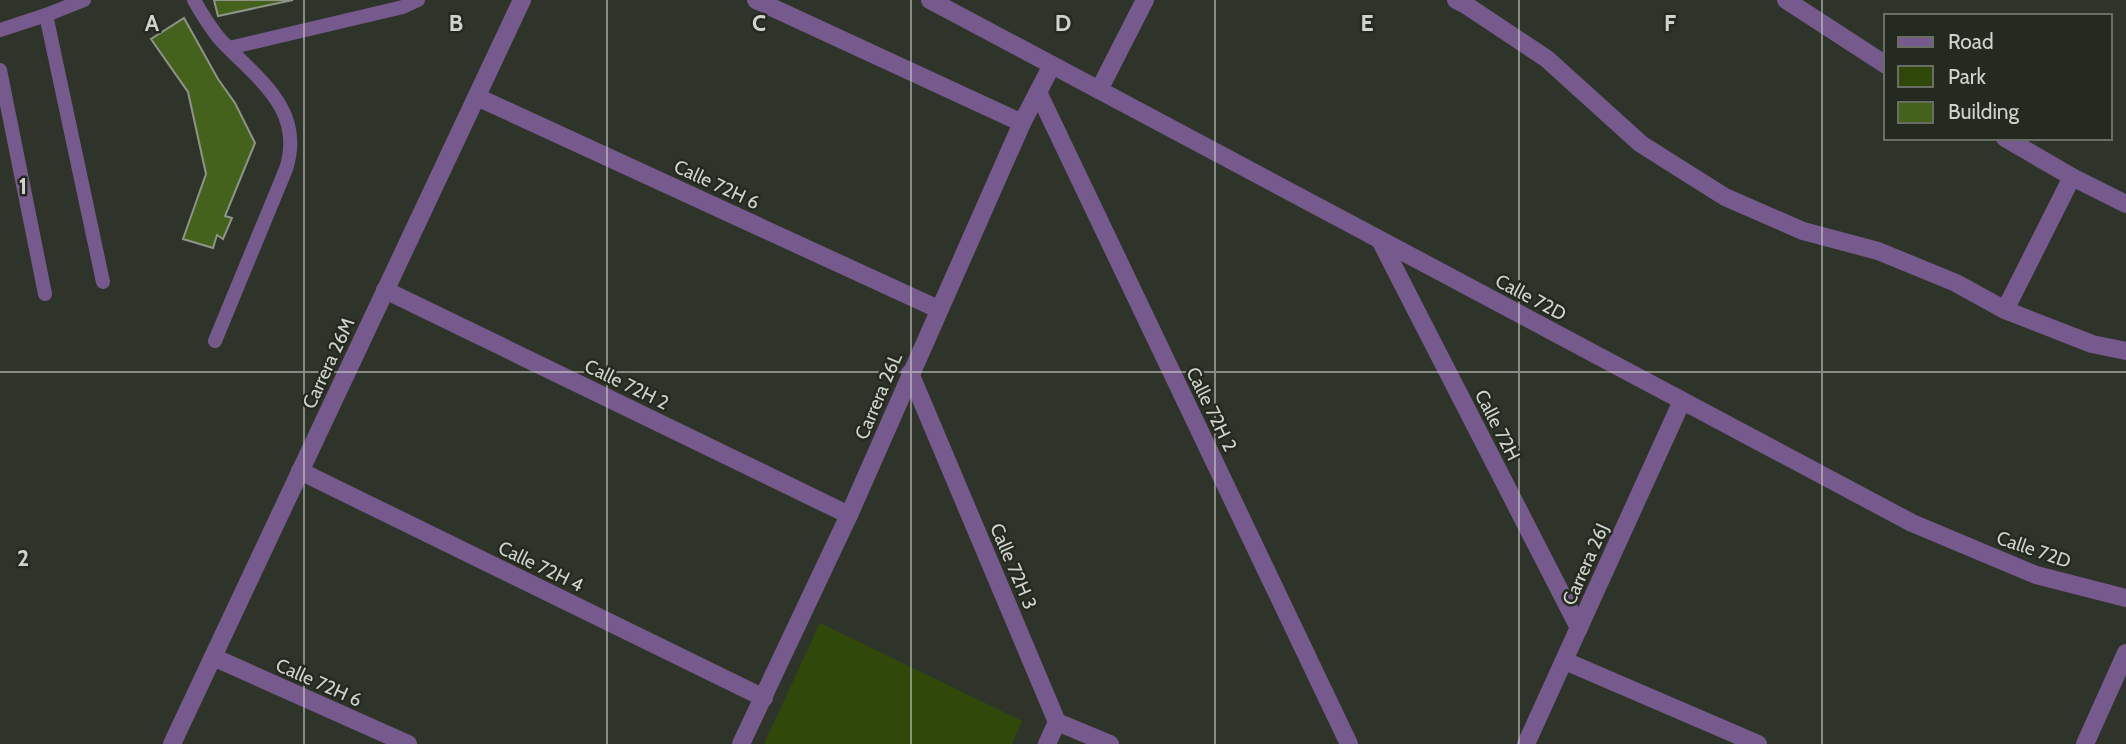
<svg xmlns="http://www.w3.org/2000/svg" width="2126" height="744" viewBox="0 0 2126 744" font-family="Cabin,sans-serif">
<rect width="100%" height="100%" fill="#2f342a"/>
<path fill="#30490a" d="M820 623 1022 721 1012 744H764Z"/>
<g fill="#45621d" stroke="#8e9488" stroke-width="2">
<path d="M214 0H293L218 16Z"/>
<path d="M184 18 218 79 235 103 255 143 225 216 232 218 223 239 217 235 213 248 183 239 206 174 188 92 151 39Z"/>
</g>
<g fill="none" stroke-linecap="round" stroke-linejoin="round">
<g stroke="#775a8d" stroke-width="14">
<path d="M194 0C201 13 209 25 218 37 253 76 306 107 286 169L215 341"/>
<path d="M46 15 103 282"/>
<path d="M0 30 46 15 84 0"/>
<path d="M229 48 403 7 418 0"/>
<path d="M0 70 45 294"/>
</g>
<g stroke="#775a8d" stroke-width="18">
<path d="M756 0 1022 123"/>
<path d="M930 0 1912 523 2036 575 2126 598"/>
<path d="M1456 0 1466 5 1547 59 1641 144 1725 197 1803 231 1878 251 1956 283 2005 310 2092 344 2126 351"/>
<path d="M1786 0 1886 65"/>
<path d="M1099 90 1145 0"/>
<path d="M1038 92 1349 744"/>
<path d="M477 97 938 309"/>
<path d="M2005 138 2072 177 2126 204"/>
<path d="M1380 240 1579 628"/>
<path d="M385 290 849 515"/>
<path d="M2005 310 2072 177"/>
<path d="M910 373 1057 722 1110 744"/>
<path d="M300 471 764 698"/>
<path d="M213 657 408 744"/>
<path d="M1565 661 1758 744"/>
<path d="M172 744 522 0"/>
<path d="M741 744 849 515 1022 123 1052 65"/>
<path d="M1047 744 1057 722"/>
<path d="M1526 744 1682 401"/>
<path d="M2085 744 2126 653"/>
</g>
</g>
<path fill="none" stroke="#d0d3cd" stroke-width="2" stroke-opacity="0.55" d="M304 0V744M607 0V744M911 0V744M1215 0V744M1519 0V744M1822 0V744M0 372H2126"/>
<g text-anchor="middle" stroke-width="5" stroke-linejoin="round" paint-order="stroke">
<g font-size="19" fill="#d0d3cd" stroke="#252a20">
<text transform="translate(717 184) rotate(25)" y="7">Calle 72H 6</text>
<text transform="translate(1531 297) rotate(28)" y="7">Calle 72D</text>
<text transform="translate(328 363) rotate(-65)" y="7">Carrera 26M</text>
<text transform="translate(627 384) rotate(26)" y="7">Calle 72H 2</text>
<text transform="translate(878 396) rotate(-67)" y="7">Carrera 26L</text>
<text transform="translate(1212 409) rotate(64)" y="7">Calle 72H 2</text>
<text transform="translate(1498 425) rotate(63)" y="7">Calle 72H</text>
<text transform="translate(2034 549) rotate(19)" y="7">Calle 72D</text>
<text transform="translate(1585 564) rotate(-66)" y="7">Carrera 26J</text>
<text transform="translate(541 566) rotate(26)" y="7">Calle 72H 4</text>
<text transform="translate(1014 566) rotate(67)" y="7">Calle 72H 3</text>
<text transform="translate(319 682) rotate(24)" y="7">Calle 72H 6</text>
</g>
</g>
<g font-size="23" text-anchor="middle" font-weight="bold" fill="#d0d3cd" stroke="#252a20" stroke-width="5" stroke-linejoin="round" paint-order="stroke">
<text x="152" y="31">A</text>
<text x="456" y="31">B</text>
<text x="759" y="31">C</text>
<text x="1063" y="31">D</text>
<text x="1367" y="31">E</text>
<text x="1670" y="31">F</text>
<text x="23" y="194">1</text>
<text x="23" y="566">2</text>
</g>
<rect x="1884" y="14" width="228" height="126" fill="#252a20" stroke="#696e65" stroke-width="2"/>
<rect x="1898" y="37" width="35" height="10" fill="#775a8d" stroke="#696e65" stroke-width="2"/>
<text x="1948" y="49" font-size="21" fill="#d0d3cd">Road</text>
<rect x="1898" y="66" width="35" height="21" fill="#30490a" stroke="#696e65" stroke-width="2"/>
<text x="1948" y="84" font-size="21" fill="#d0d3cd">Park</text>
<rect x="1898" y="102" width="35" height="21" fill="#45621d" stroke="#696e65" stroke-width="2"/>
<text x="1948" y="119" font-size="21" fill="#d0d3cd">Building</text>
</svg>
